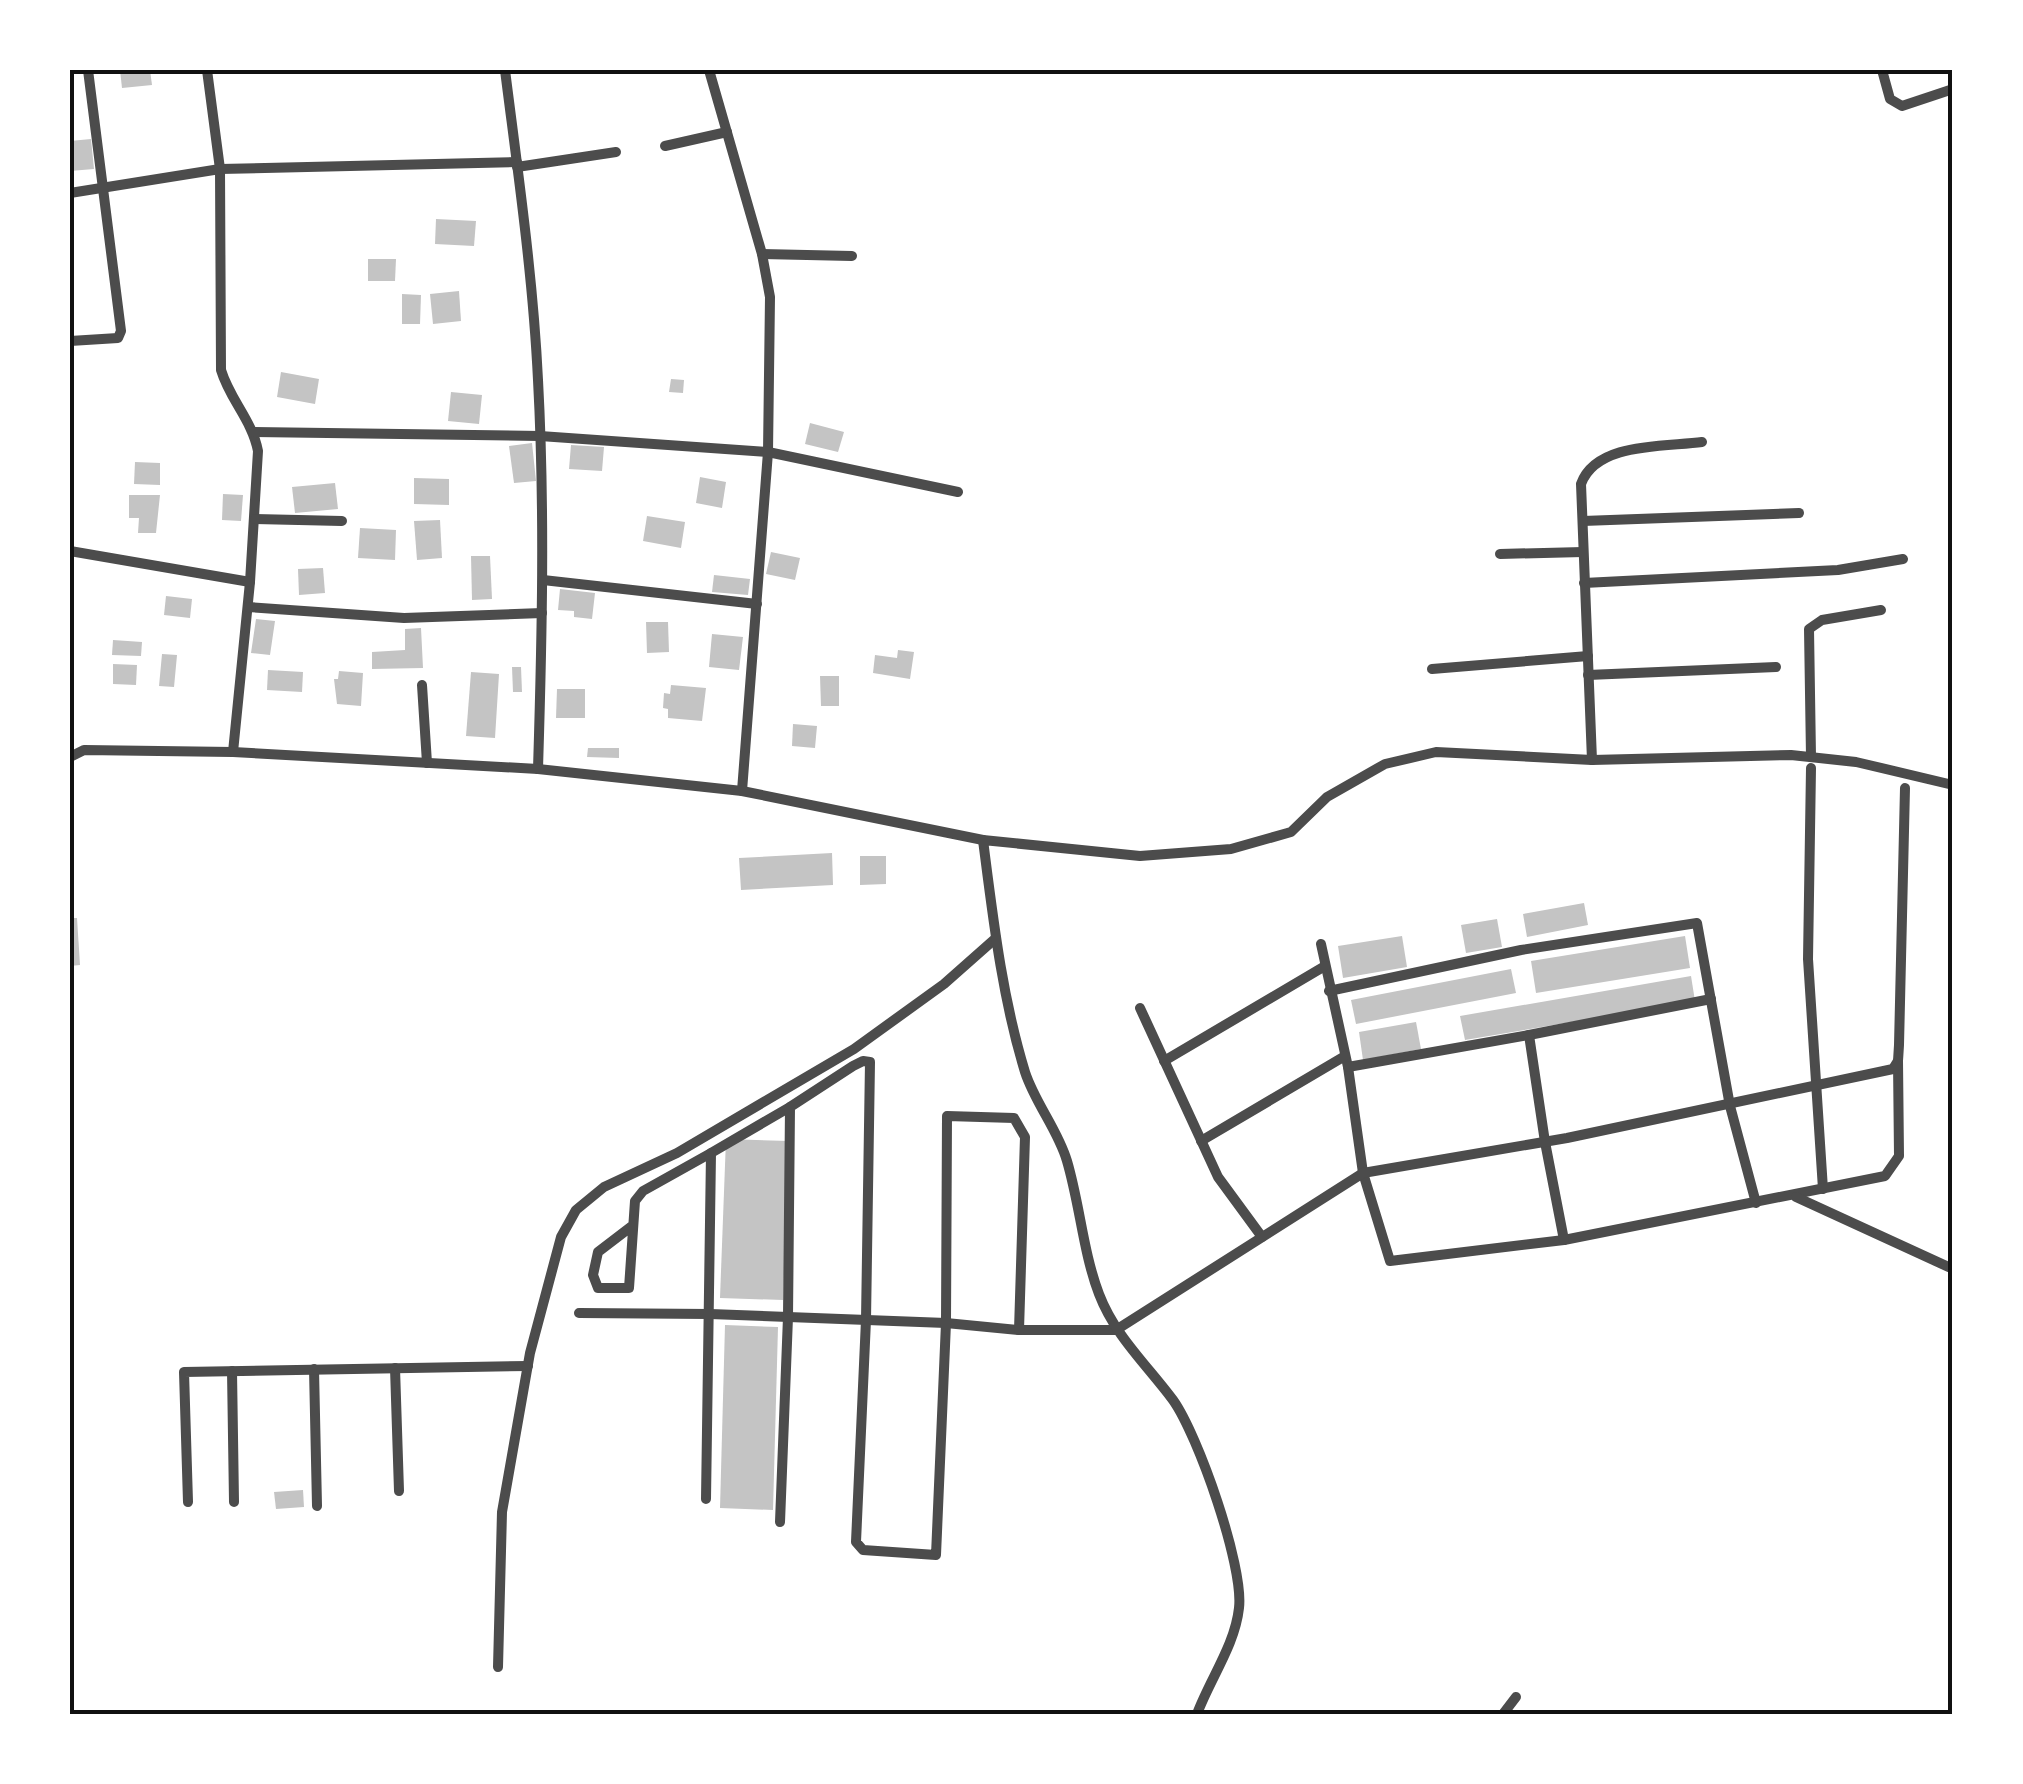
<svg xmlns="http://www.w3.org/2000/svg" width="2023" height="1784" viewBox="0 0 2023 1784" font-family="Karla,sans-serif">
<rect width="100%" height="100%" fill="#fff"/>
<g fill="#c4c4c4">
<path d="M120 70H150L152 85 122 88Z"/>
<path d="M91 139 94 169 70 171V141Z"/>
<path d="M436 219 476 221 474 246 435 244Z"/>
<path d="M368 259H396L395 281H368Z"/>
<path d="M459 291 461 321 433 324 430 294Z"/>
<path d="M402 294 421 295 420 324H402Z"/>
<path d="M281 372 319 379 315 404 277 397Z"/>
<path d="M671 379 684 380 683 393 669 392Z"/>
<path d="M451 392 482 395 479 424 448 421Z"/>
<path d="M810 423 844 432 838 452 805 444Z"/>
<path d="M532 443 536 481 514 483 509 446Z"/>
<path d="M571 445 604 447 602 471 569 469Z"/>
<path d="M135 462 160 463V485L134 484Z"/>
<path d="M700 477 726 482 722 508 696 503Z"/>
<path d="M414 478 449 479V505L414 504Z"/>
<path d="M335 483 338 509 295 513 292 487Z"/>
<path d="M223 494 243 495 241 521 222 520Z"/>
<path d="M129 495H160L156 533H138L139 518H129Z"/>
<path d="M647 516 685 522 681 548 643 541Z"/>
<path d="M440 520 442 558 417 560 414 521Z"/>
<path d="M360 528 396 530 395 560 358 558Z"/>
<path d="M771 552 800 558 795 580 766 574Z"/>
<path d="M471 556H490L492 599 472 600Z"/>
<path d="M323 568 325 593 299 595 298 569Z"/>
<path d="M714 575 750 579 748 595 712 592Z"/>
<path d="M560 589 595 593 592 619 574 617V611L558 610Z"/>
<path d="M166 596 192 599 190 618 164 615Z"/>
<path d="M256 619 275 621 270 655 251 653Z"/>
<path d="M646 622H668L669 652 647 653Z"/>
<path d="M421 628 423 668 372 669V652L405 650V629Z"/>
<path d="M712 634 743 637 739 670 709 667Z"/>
<path d="M113 640 142 642 141 656 112 655Z"/>
<path d="M898 650 914 652 910 679 873 673 875 655 897 658Z"/>
<path d="M162 654 177 655 174 687 159 686Z"/>
<path d="M113 664 137 665 136 685 113 684Z"/>
<path d="M512 667H521L522 692H513Z"/>
<path d="M268 670 303 672 302 692 267 690Z"/>
<path d="M339 671 363 673 361 706 337 704 334 679H338Z"/>
<path d="M471 672 499 674 495 738 466 736Z"/>
<path d="M820 676H839V706H821Z"/>
<path d="M671 685 706 688 702 721 668 718V709L663 708 664 693 670 694Z"/>
<path d="M557 689H585V718H556Z"/>
<path d="M793 724 817 726 815 748 792 746Z"/>
<path d="M588 748H619V758L587 757Z"/>
<path d="M832 853 833 885 741 890 739 858Z"/>
<path d="M860 856H886V884L860 885Z"/>
<path d="M1584 903 1588 925 1527 937 1523 914Z"/>
<path d="M70 918H77L80 965 70 966Z"/>
<path d="M1497 919 1502 947 1466 953 1461 925Z"/>
<path d="M1402 936 1407 967 1343 978 1338 946Z"/>
<path d="M1685 936 1690 968 1536 993 1531 961Z"/>
<path d="M1511 969 1516 993 1356 1024 1351 1000Z"/>
<path d="M1691 976 1695 1001 1465 1040 1460 1016Z"/>
<path d="M1416 1022 1421 1049 1363 1060 1359 1032Z"/>
<path d="M726 1139 789 1141 783 1300 720 1298Z"/>
<path d="M725 1325 778 1327 773 1510 720 1508Z"/>
<path d="M303 1490 304 1507 276 1509 274 1492Z"/>
</g>
<g fill="none" stroke-linecap="round" stroke-linejoin="round">
<g stroke="#4c4c4c" stroke-width="10">
<path d="M207 70 220 169 221 370C230 400 252 420 258 451L250 582 233 752"/>
<path d="M505 70C518 173 533 276 538 380 545 510 542 639 538 769"/>
<path d="M709 70 762 254 770 297 768 452 742 791"/>
<path d="M1882 70 1890 99 1902 106 1953 89"/>
<path d="M665 146 727 132"/>
<path d="M517 167 616 152"/>
<path d="M70 193 220 169 517 162"/>
<path d="M762 254 852 256"/>
<path d="M70 341 118 338 121 331 88 70"/>
<path d="M254 432 540 436 768 452 958 492"/>
<path d="M255 519 342 521"/>
<path d="M1583 521 1799 513"/>
<path d="M70 551 250 582"/>
<path d="M1500 554 1583 552"/>
<path d="M543 580 757 604"/>
<path d="M1584 583 1838 570 1903 559"/>
<path d="M248 607 404 618 542 613"/>
<path d="M1432 669 1588 656"/>
<path d="M1588 675 1776 667"/>
<path d="M422 685 427 763"/>
<path d="M70 757 84 750 233 752 538 769 742 791 983 840"/>
<path d="M1811 757 1809 629 1822 620 1881 610"/>
<path d="M1592 760 1581 484C1596 442 1665 447 1702 442"/>
<path d="M1811 768 1808 959 1823 1189"/>
<path d="M1321 944 1348 1067 1363 1173 1390 1261 1564 1240 1885 1176 1899 1156 1898 1061"/>
<path d="M1329 991 1521 950 1697 923 1730 1106 1756 1203"/>
<path d="M1140 1008 1218 1177 1262 1237"/>
<path d="M1529 1035 1711 999"/>
<path d="M1164 1061 1325 966"/>
<path d="M1348 1067 1529 1035 1545 1142 1564 1240"/>
<path d="M1201 1141 1345 1056"/>
<path d="M711 1153 790 1107"/>
<path d="M1796 1197 1953 1269"/>
<path d="M632 1226 598 1252 593 1275 598 1288H629L635 1201 643 1191 711 1153 706 1499"/>
<path d="M579 1313 710 1314 946 1323 1019 1330H1116L1363 1173 1567 1138 1893 1069 1898 1061 1899 1045 1905 788"/>
<path d="M395 1368 399 1491"/>
<path d="M314 1369 317 1506"/>
<path d="M232 1371 234 1502"/>
<path d="M188 1502 184 1372 528 1366"/>
<path d="M780 1522 788 1317 790 1107 853 1066 863 1061 870 1062 866 1320 856 1542 863 1550 936 1555 946 1323 947 1116 1014 1118 1025 1137 1019 1330"/>
<path d="M498 1667 502 1512 530 1353 561 1237 576 1210 604 1187 677 1153 854 1049 944 984 996 938"/>
<path d="M1197 1714C1210 1679 1235 1645 1239 1608 1244 1566 1198 1435 1173 1400 1147 1365 1115 1336 1099 1294 1083 1252 1080 1205 1067 1161 1058 1130 1035 1103 1025 1072 1002 997 993 918 983 840L1140 856 1231 849 1291 832 1327 797 1385 764 1436 752 1592 760 1791 755 1856 762 1953 785"/>
<path d="M1503 1714 1516 1697"/>
</g>
</g>
<rect width="2023" height="1784" fill="none" stroke="#ffffff" stroke-width="145"/>
<rect x="72" y="72" width="1878" height="1640" fill="none" stroke="#111" stroke-width="4"/>
</svg>
